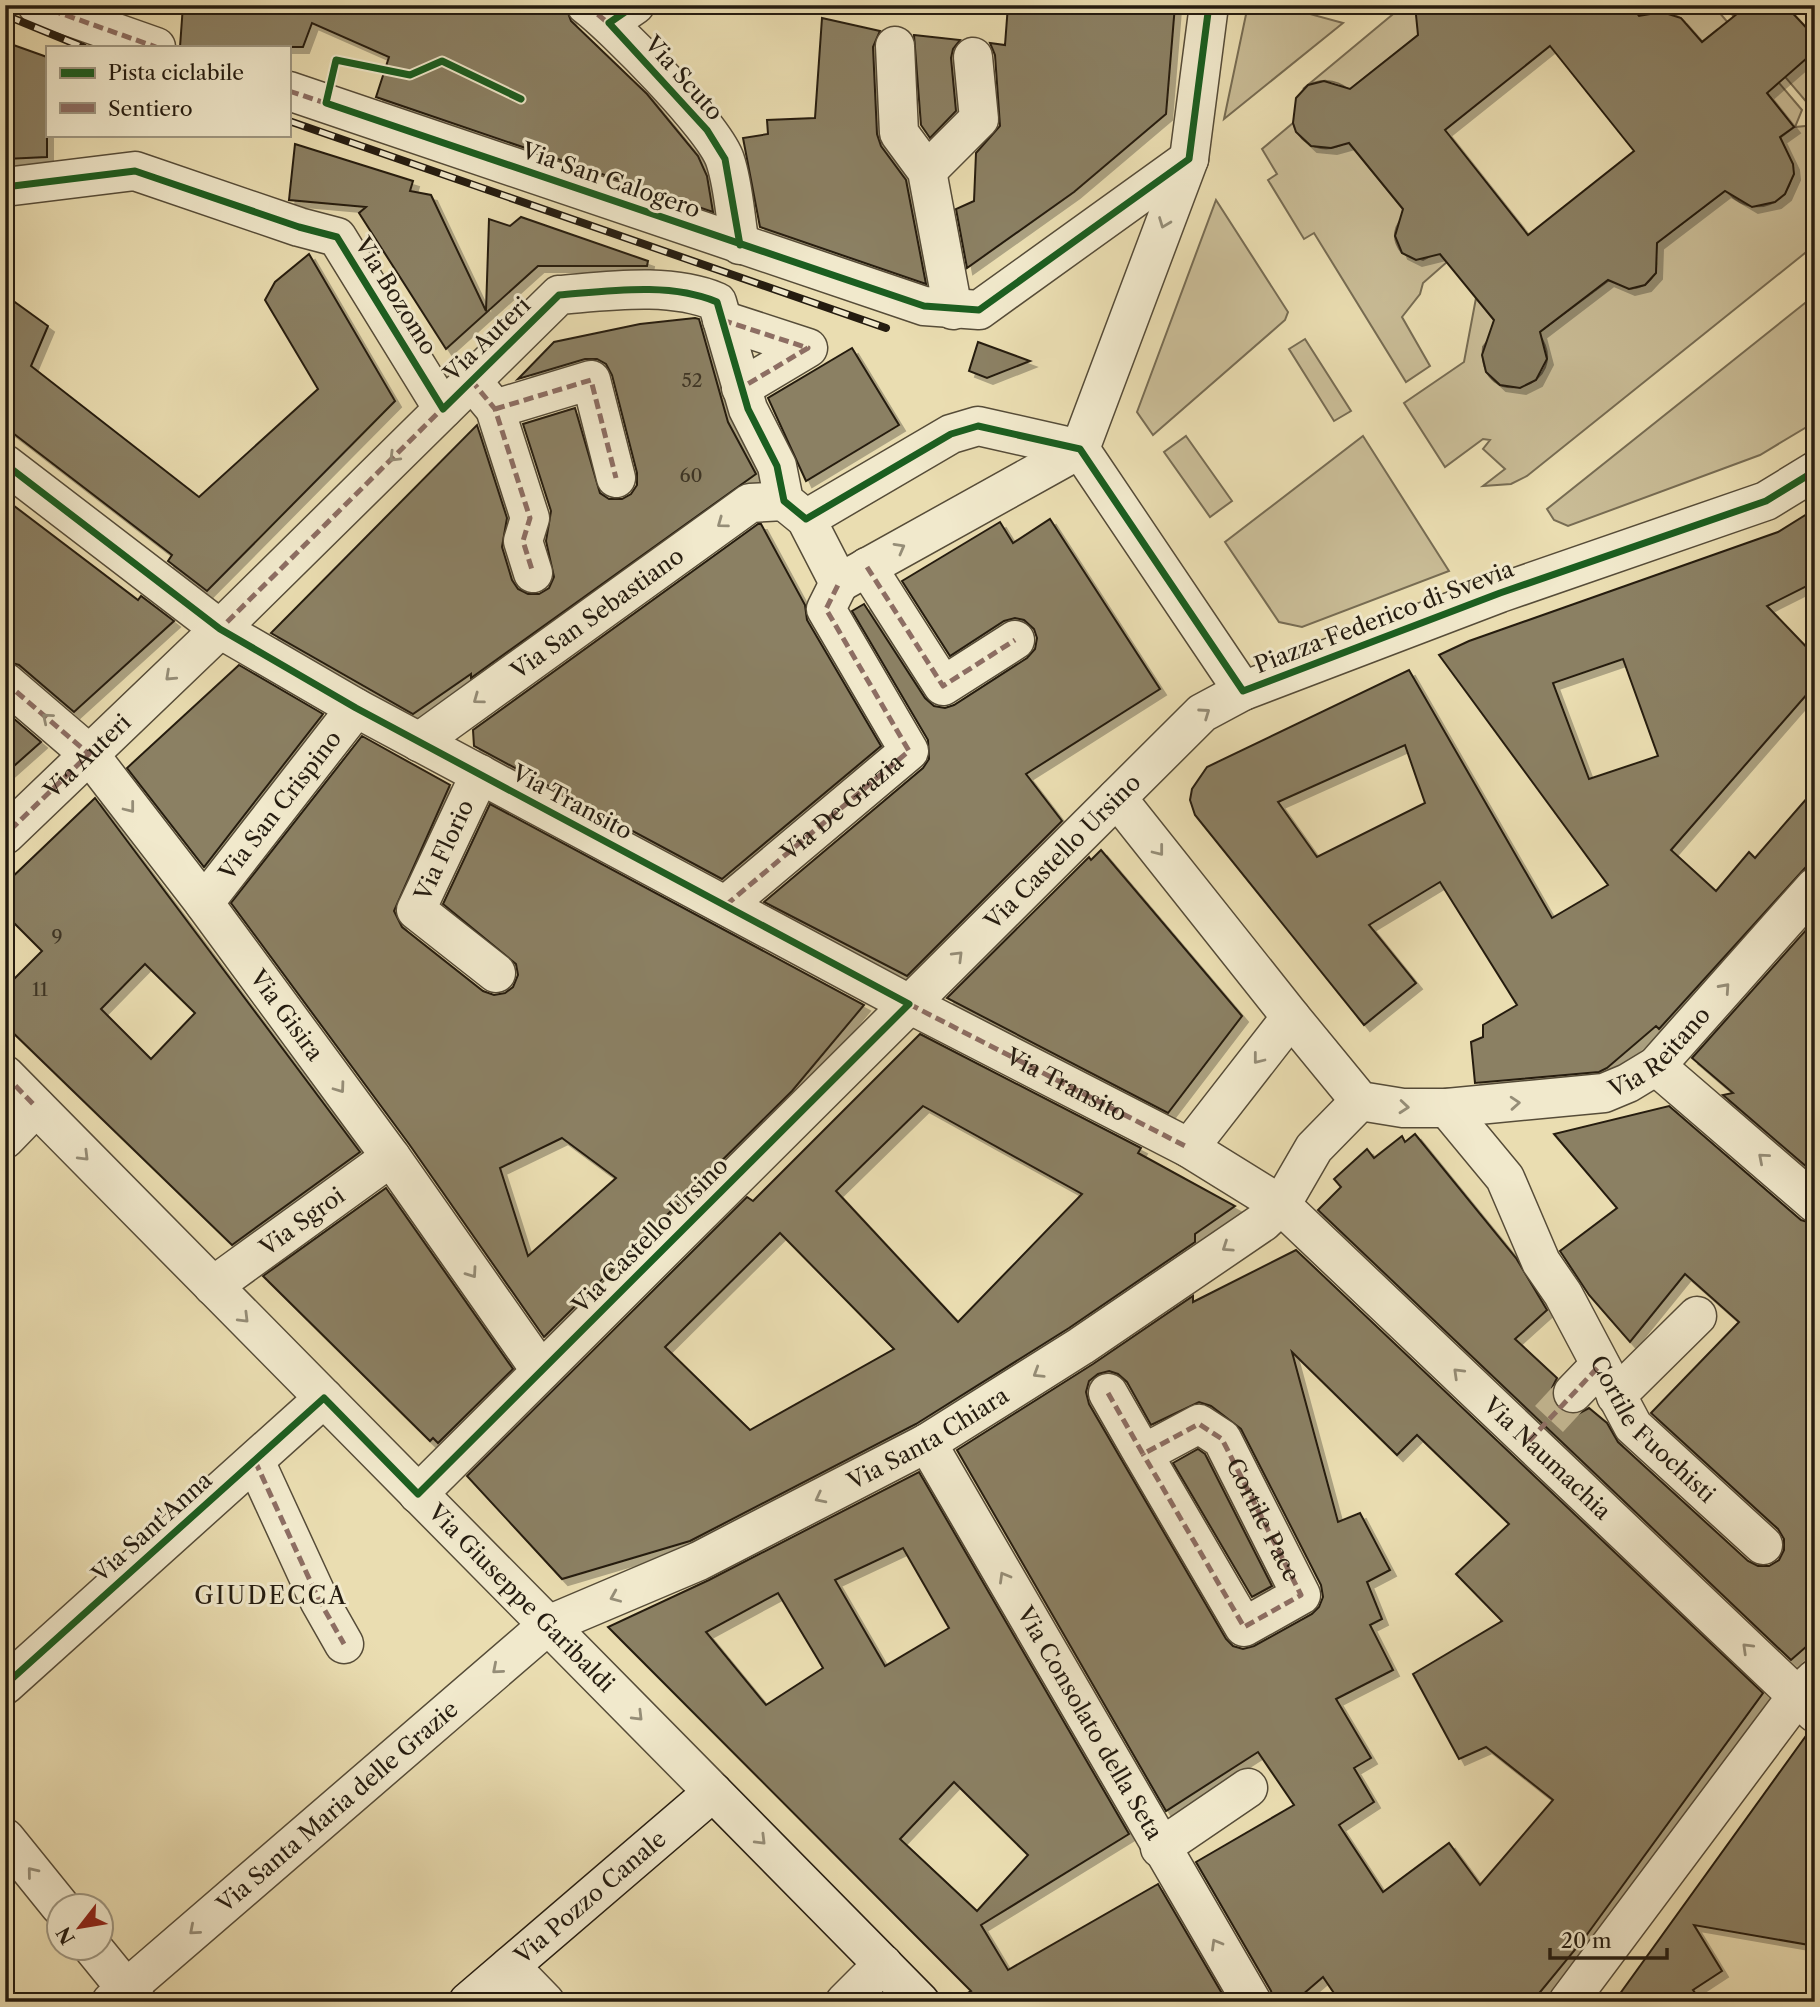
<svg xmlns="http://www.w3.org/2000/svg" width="1820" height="2007" viewBox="0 0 1820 2007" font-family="'Libre Caslon Text',serif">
<defs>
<filter id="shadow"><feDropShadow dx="6" dy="6" stdDeviation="0" flood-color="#0004"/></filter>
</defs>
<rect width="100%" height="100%" fill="#eaddb1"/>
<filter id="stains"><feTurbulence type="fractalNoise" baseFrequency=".00286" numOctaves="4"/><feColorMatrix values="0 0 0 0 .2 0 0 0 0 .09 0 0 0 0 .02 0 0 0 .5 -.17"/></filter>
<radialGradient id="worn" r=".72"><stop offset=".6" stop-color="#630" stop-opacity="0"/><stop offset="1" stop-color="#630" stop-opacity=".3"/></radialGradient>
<g fill="#c9bc96" stroke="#776c53" stroke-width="2">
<path d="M1248 5H1301L1306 13 1343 23 1224 119Z"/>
<path d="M1404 5H1419L1422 32 1349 90C1335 78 1318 78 1303 89Z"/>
<path d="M1631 5H1713L1802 110 1795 127 1815 125V245L1527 476 1511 484 1483 486 1505 469 1483 449 1490 440 1483 439 1445 467 1404 403 1464 362 1476 298 1499 326 1483 347C1477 416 1577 386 1538 333L1612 278 1629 289C1653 287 1663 268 1651 247L1726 190C1762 233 1819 182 1777 140L1794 127 1717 30 1692 50C1691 14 1674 8 1642 20Z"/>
<path d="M1724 5H1759L1815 51V112Z"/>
<path d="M1293 123C1301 147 1326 156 1348 141L1407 214C1393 225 1391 239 1402 253L1423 260 1438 252 1447 262 1423 283 1420 294 1402 317 1430 366 1406 382 1314 233 1304 239 1268 180 1277 174 1262 149Z"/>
<path d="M1216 200 1288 312 1285 320 1153 435 1137 412Z"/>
<path d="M1815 295V422L1760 455 1568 526 1554 520 1547 509Z"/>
<path d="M1305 339 1351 411 1334 421 1289 349Z"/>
<path d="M1186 436 1232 501 1210 517 1164 452Z"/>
<path d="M1363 436 1449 571 1302 627 1279 622 1225 542Z"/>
</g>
<g fill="#8b8064" stroke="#251c10" stroke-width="2" fill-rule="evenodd" filter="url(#shadow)">
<path d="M183 5H565L571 21 647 94 698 156 707 176 713 212 376 97 389 57 312 23 303 47H180Z"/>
<path d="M1008 5H1175L1166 114 1074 192 967 268 956 209 974 201 976 153 1000 126 995 55 990 43 1005 45Z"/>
<path d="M1415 5H1631L1639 16 1662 12 1681 18 1702 42 1748 5H1785L1815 37V51L1767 93 1794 127 1780 137 1793 164 1794 174 1785 194 1775 202 1752 207 1725 191 1657 243 1656 273 1645 285 1629 289 1608 280 1540 332 1547 359 1536 380 1520 388 1500 385 1486 372 1482 355 1494 320 1440 254 1416 260 1402 253 1395 236 1403 209 1349 143 1331 148 1311 146 1296 132 1293 123 1296 98 1308 85 1324 81 1350 89 1418 35ZM1550 46 1634 151 1528 235 1445 130Z"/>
<path d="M822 18 880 31 873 47 877 134 881 146 906 180 926 284 760 227 743 138 768 134 767 120 815 118Z"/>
<path d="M914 35 960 40 953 49 951 58 956 111 930 138 921 125Z"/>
<path d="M5 42 47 57V157L5 159Z"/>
<path d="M295 144 413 181 410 191 431 195 486 311 489 219 510 226 521 217 648 261 647 266H538L446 349 359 213 366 207 289 200Z"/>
<path d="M309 254 395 401 207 591 168 561 172 555 5 427V295L48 326 31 366 199 497 318 389 265 300 275 282Z"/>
<path d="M695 318 699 319 728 422 756 474 471 678V674L413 714 271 633 477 425 507 518 502 547 512 580 518 589 528 594H539L549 588 554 577 546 541 551 511 523 424 575 408 600 493 609 499H622L631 494 637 485V473L612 375 606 364 597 359H585L518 379 554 342 640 324Z"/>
<path d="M978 342 1030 361 987 378 969 371Z"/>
<path d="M852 348 899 425 806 481 768 398Z"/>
<path d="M5 499 138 600 141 596 174 621 74 712 19 665 5 661Z"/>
<path d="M1815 509V582L1767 606 1815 656V685L1671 850 1716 891 1749 852 1755 858 1815 789V857L1659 1029 1656 1026 1607 1068 1599 1072 1475 1083 1471 1042 1483 1037V1025L1517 1005 1440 882 1369 925 1416 983 1364 1025 1195 815 1190 800 1192 789 1207 767 1409 670 1552 918 1608 885 1439 655 1469 641 1778 532ZM1623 659 1658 756 1589 779 1553 683ZM1405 745 1425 803 1317 857 1278 802Z"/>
<path d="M1050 519 1160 689 1026 774 1062 821 907 976 764 902 923 768 929 759 928 740 852 611 864 604 925 698 934 706 945 708 954 705 1027 658 1035 649 1037 638 1034 629 1024 620 1015 618 1004 621 950 656 902 581 1000 522 1013 543Z"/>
<path d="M758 524H761L805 605 807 620 881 746 722 879 474 746 473 730Z"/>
<path d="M239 665 323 714 204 867 127 768Z"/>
<path d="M5 711 41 742 5 774Z"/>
<path d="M362 736 450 785 394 911 402 927 483 991 494 995 505 993 513 987 518 975 516 964 443 904 490 804 864 1005 792 1091 544 1337 409 1144 231 903ZM562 1138 616 1178 528 1256 500 1168Z"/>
<path d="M95 798 360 1152 232 1245 5 1025V988L42 951 5 914V884ZM145 964 195 1013 151 1059 101 1009Z"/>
<path d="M1101 850 1242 1016 1168 1113 947 998 1089 857 1091 860Z"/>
<path d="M1806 930 1815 937V1174L1723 1095 1733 1093 1692 1058Z"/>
<path d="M920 1034 1141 1148 1138 1153 1235 1206 1195 1234V1242L1069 1328 916 1424 690 1541 562 1579 467 1476 747 1197 753 1201ZM923 1106 1082 1194 958 1322 836 1191ZM780 1233 894 1349 750 1430 665 1347Z"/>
<path d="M1669 1106 1801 1220 1815 1224V1639L1791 1660 1318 1210 1341 1187 1334 1179 1367 1149 1374 1158 1402 1136 1405 1142 1415 1134 1516 1258 1547 1310 1515 1339 1557 1378 1552 1388V1400L1557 1408 1567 1414H1578L1589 1408 1607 1423 1618 1442 1748 1561 1758 1566H1769L1779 1560 1784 1550V1539L1778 1529 1651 1413 1739 1322 1685 1274 1630 1342 1589 1295 1560 1251 1617 1208 1554 1134Z"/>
<path d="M386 1188 513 1369 438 1443 433 1438 430 1441 263 1276Z"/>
<path d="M1296 1250 1763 1693 1583 1940 1532 2002H1340L1323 1977 1294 2002H1274L1271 1991 1196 1862 1294 1805 1258 1752 1166 1811 957 1450 1093 1364 1193 1296V1302ZM1292 1352 1397 1455 1417 1435 1509 1524 1456 1574 1502 1621 1413 1674 1459 1759 1486 1747 1553 1800 1480 1885 1449 1843 1383 1892 1339 1825 1374 1802 1354 1768 1371 1758 1336 1699 1393 1670 1370 1625 1382 1619 1367 1582 1390 1570 1360 1513 1338 1522ZM1109 1371 1118 1374 1127 1382 1151 1425 1199 1402 1211 1406 1241 1429 1321 1585 1323 1597 1319 1607 1312 1614 1254 1646 1243 1649 1233 1646 1226 1639 1089 1404 1086 1392 1089 1381 1098 1374Z"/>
<path d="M1198 1449 1205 1454 1272 1586 1252 1597 1173 1463Z"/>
<path d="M919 1472 1129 1834 981 1925 1008 1970 1158 1884 1227 2002H952L971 1991 608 1627 709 1580ZM903 1548 949 1628 885 1666 835 1580ZM778 1593 823 1668 766 1705 706 1632ZM954 1782 1028 1855 977 1911 900 1839Z"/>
<path d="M1808 1733 1815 1734V1946L1694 1925 1722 1971 1693 1990 1702 2002H1614Z"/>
</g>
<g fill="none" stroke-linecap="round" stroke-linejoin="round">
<path stroke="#c3b691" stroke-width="38" stroke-dasharray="38 19" stroke-linecap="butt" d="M1549 1419 1573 1393"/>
<defs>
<g id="street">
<path d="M37 5 156 47"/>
<path d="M586 5C616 28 714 127 725 160 734 186 735 218 740 245"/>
<path d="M609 23 635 5"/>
<path d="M895 46 899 133 927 171 953 310"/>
<path d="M289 91 924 306 979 310 1189 159"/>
<path d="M927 171 979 119 973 57"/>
<path d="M5 187 135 171 299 227 337 237 443 409"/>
<path d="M722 320 808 348 741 388"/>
<path d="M471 380 495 409 530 518 523 541 533 573"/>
<path d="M495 409 591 380 616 478"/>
<path d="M1080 449 1189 159 1209 5"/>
<path id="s1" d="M5 464 220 629 356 708 909 1004 1189 1148 1281 1205 1815 1713"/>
<path d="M806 519 951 434 978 426 1080 449 1243 691"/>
<path d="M867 567 943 686 1015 640"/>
<path id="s2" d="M5 682 89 754 204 903 391 1157 541 1371"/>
<path id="s3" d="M419 742 750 503 784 501"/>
<path d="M480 774 416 910 496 973"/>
<path d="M1117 798 1291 1017 1189 1148"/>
<path id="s4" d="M5 835 220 629 559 295C609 291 670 282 717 302L748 409 777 466 784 501 806 519 839 583 1080 449"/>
<path id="s5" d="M204 903 356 708"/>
<path d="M726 905 909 751 826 609 839 583"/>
<path id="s6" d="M1291 1017 1360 1101 1403 1108H1447L1604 1093 1628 1083 1656 1066 1815 887"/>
<path d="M1656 1066 1815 1203"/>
<path id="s7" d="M5 1075 713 1792"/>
<path id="s8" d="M1447 1108 1505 1178 1541 1262 1563 1294 1633 1426 1763 1545"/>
<path d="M5 1139 36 1107"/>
<path id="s9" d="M213 1286 391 1157"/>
<path d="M1108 1393 1143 1454 1199 1424 1222 1439 1301 1595 1244 1627 1143 1454"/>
<path d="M1573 1393 1600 1365"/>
<path d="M1616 1396 1697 1316"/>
<path id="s10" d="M927 1443 1252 2002"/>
<path d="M255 1461 319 1600 344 1644"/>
<path id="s11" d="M418 1494 1202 713 1243 691 1500 593 1766 501 1815 471"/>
<path d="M5 1685 324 1398"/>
<path d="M5 1838 60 1906"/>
<path d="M1160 1848 1248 1788"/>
<path d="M93 1948 137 2002"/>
<path d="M510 1966 545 2002"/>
<path id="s12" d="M111 2002 548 1625 699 1561 927 1443 1081 1346 1263 1222 1281 1205 1314 1148 1360 1101"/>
<path d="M845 2002 883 1964"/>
<path d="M1568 2002 1797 1696 1815 1679"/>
</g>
<g id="secondary">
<path id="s13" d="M468 2002 713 1792 920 2002"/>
</g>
</defs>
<use href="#street" stroke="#564c38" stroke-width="41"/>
<use href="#secondary" stroke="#251c10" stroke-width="41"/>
<use href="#street" stroke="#f1e9cc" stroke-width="38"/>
<use href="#secondary" stroke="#f1e9cc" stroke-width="38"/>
<defs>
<g id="rail">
<path d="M5 15 83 47"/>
<path d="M289 121 886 328"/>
</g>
</defs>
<use href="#rail" stroke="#251c10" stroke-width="8"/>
<use href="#rail" stroke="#f1e9cc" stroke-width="5" stroke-dasharray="16" stroke-linecap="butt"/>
<g stroke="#8d6e63" stroke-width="5" stroke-dasharray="10 5" stroke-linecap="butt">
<path d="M37 5 156 47"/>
<path d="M586 5 612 26"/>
<path d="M289 91 331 105"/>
<path d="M722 320 808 348 741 388"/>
<path d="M471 380 495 409 530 518 523 541 533 573"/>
<path d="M495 409 591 380 616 478"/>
<path d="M867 567 943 686 1015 640"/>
<path d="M216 626 220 629 447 404"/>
<path d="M5 682 89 754 5 835"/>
<path id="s14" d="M726 905 909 751 826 609 839 583"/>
<path id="s15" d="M909 1004 1189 1148"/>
<path d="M5 1075 36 1107"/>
<path id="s16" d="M1108 1393 1143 1454 1199 1424 1222 1439 1301 1595 1244 1627 1143 1454"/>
<path d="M1529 1441 1600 1365"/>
<path d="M255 1461 319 1600 344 1644"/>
</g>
<defs>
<g id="cycleway">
<path d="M635 5 609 23 707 130 725 159 740 245"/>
<path d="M521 99 442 61 410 75 336 60 326 103 924 306 979 310 1189 159 1209 5"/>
<path d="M5 187 135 171 299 227 337 237 443 409 559 295C609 291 670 282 717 302L748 409 777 466 784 501 806 519 951 434 978 426 1080 449 1243 691 1500 593 1766 501 1815 471"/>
<path d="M5 464 220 629 356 708 909 1004 418 1494 324 1398 5 1685"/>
</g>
</defs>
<use href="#cycleway" stroke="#f1e9cc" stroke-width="11"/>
<use href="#cycleway" stroke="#1b5e20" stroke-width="7"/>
</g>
<defs><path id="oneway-chevron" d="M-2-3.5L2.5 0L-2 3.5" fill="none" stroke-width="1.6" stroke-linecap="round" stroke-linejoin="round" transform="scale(1.75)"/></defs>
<g stroke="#958d77">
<use href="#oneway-chevron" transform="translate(1164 223) rotate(111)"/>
<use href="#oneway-chevron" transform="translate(394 457) rotate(135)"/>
<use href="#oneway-chevron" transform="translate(722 523) rotate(144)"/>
<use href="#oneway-chevron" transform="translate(900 548) rotate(-29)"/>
<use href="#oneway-chevron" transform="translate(170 676) rotate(137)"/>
<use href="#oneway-chevron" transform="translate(478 699) rotate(144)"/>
<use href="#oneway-chevron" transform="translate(1205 713) rotate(-35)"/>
<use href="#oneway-chevron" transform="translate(47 718) rotate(-140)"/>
<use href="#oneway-chevron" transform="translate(130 808) rotate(52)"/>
<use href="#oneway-chevron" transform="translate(1159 851) rotate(52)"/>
<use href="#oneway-chevron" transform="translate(958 956) rotate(-45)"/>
<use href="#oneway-chevron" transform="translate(1725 988) rotate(-48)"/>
<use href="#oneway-chevron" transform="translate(1258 1059) rotate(128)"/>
<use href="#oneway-chevron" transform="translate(340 1088) rotate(54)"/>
<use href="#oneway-chevron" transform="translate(1515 1103) rotate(-4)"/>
<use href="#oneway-chevron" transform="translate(1404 1107) rotate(5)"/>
<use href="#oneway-chevron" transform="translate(84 1156) rotate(45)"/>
<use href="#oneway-chevron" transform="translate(1763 1158) rotate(-139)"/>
<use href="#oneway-chevron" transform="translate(1227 1247) rotate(146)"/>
<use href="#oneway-chevron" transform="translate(472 1273) rotate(55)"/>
<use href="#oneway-chevron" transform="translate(244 1318) rotate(45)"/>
<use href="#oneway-chevron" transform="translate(1038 1373) rotate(148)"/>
<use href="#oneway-chevron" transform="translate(1458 1373) rotate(-136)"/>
<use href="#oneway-chevron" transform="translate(820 1498) rotate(153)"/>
<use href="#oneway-chevron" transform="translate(1004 1577) rotate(-120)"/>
<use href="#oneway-chevron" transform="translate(615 1597) rotate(157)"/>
<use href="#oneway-chevron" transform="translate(1747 1648) rotate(-136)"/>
<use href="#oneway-chevron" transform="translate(497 1669) rotate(139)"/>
<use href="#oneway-chevron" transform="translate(638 1716) rotate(45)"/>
<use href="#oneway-chevron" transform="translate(761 1840) rotate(45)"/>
<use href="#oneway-chevron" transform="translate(32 1872) rotate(-129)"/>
<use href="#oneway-chevron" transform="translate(194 1930) rotate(139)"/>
<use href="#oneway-chevron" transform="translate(1216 1944) rotate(-120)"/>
</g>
<g text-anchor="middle" stroke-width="6" stroke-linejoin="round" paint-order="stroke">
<g font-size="19" fill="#3e3525">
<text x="692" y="387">52</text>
<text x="691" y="482">60</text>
<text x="57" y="943">9</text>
<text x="40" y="996">11</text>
</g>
<g font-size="23" fill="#251c10" stroke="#f1e9cc">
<text transform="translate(684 78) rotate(48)" y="8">Via Scuto</text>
<text transform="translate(611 180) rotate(19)" y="8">Via San Calogero</text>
<text transform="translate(396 296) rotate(58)" y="8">Via Bozomo</text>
<text transform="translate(487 339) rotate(-44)" y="8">Via Auteri</text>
<text dy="8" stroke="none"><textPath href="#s3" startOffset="220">Via San Sebastiano</textPath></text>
<text transform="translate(1384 617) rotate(-21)" y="8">Piazza Federico di Svevia</text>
<text dy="8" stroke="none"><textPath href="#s4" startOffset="114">Via Auteri</textPath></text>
<text transform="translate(572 802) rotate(28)" y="8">Via Transito</text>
<text dy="8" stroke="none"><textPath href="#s5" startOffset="124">Via San Crispino</textPath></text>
<text dy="8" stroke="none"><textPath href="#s14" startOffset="152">Via De Grazia</textPath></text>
<text transform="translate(444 850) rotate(-65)" y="8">Via Florio</text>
<text dy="8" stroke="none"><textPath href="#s11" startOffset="910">Via Castello Ursino</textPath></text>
<text dy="8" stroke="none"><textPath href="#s2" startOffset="438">Via Gisira</textPath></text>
<text dy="8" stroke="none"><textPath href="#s6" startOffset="424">Via Reitano</textPath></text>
<text dy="8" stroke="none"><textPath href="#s15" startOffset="177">Via Transito</textPath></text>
<text dy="8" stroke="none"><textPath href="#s9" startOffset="110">Via Sgroi</textPath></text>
<text transform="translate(650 1235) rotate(-45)" y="8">Via Castello Ursino</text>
<text dy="8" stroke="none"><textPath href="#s8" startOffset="385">Cortile Fuochisti</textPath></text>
<text dy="8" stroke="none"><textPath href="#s12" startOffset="1001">Via Santa Chiara</textPath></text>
<text dy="8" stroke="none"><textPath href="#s1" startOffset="1846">Via Naumachia</textPath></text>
<text dy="8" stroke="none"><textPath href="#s16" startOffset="252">Cortile Pace</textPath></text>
<text transform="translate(152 1527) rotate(-42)" y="8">Via Sant'Anna</text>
<text dy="8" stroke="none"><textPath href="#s7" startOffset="735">Via Giuseppe Garibaldi</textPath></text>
<text dy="8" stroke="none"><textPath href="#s10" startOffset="324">Via Consolato della Seta</textPath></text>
<text dy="8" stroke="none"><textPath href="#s12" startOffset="299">Via Santa Maria delle Grazie</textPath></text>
<text dy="8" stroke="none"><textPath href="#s13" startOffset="161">Via Pozzo Canale</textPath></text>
</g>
<g font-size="24" letter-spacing="2" fill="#251c10" stroke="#f1e9cc">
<text x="271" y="1604">GIUDECCA</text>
</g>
</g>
<rect width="1820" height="2007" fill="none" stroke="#eaddb1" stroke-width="28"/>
<rect x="7" y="7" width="1806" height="1993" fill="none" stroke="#251c10" stroke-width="3.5"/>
<rect x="14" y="14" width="1792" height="1979" fill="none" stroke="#251c10" stroke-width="2"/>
<rect x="46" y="46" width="245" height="91" fill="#f1e9cc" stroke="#9f9781" stroke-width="2"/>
<rect x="60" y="68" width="35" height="10" fill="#1b5e20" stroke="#9f9781" stroke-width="2"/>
<text x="108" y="80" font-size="21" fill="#251c10">Pista ciclabile</text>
<rect x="60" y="103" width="35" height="10" fill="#8d6e63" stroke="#9f9781" stroke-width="2"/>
<text x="108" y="116" font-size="21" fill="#251c10">Sentiero</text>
<g transform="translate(80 1927) rotate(239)"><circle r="33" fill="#f1e9cc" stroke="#9f9781" stroke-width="2"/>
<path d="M0-5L12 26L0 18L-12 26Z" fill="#8f2418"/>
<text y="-10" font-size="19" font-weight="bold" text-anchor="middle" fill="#251c10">N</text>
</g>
<path d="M1550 1948v10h117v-10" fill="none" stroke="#251c10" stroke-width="3.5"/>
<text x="1561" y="1948" font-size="21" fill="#251c10" stroke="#f1e9cc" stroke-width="5" paint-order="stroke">20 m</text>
<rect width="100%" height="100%" filter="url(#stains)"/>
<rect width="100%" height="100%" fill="url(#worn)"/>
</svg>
